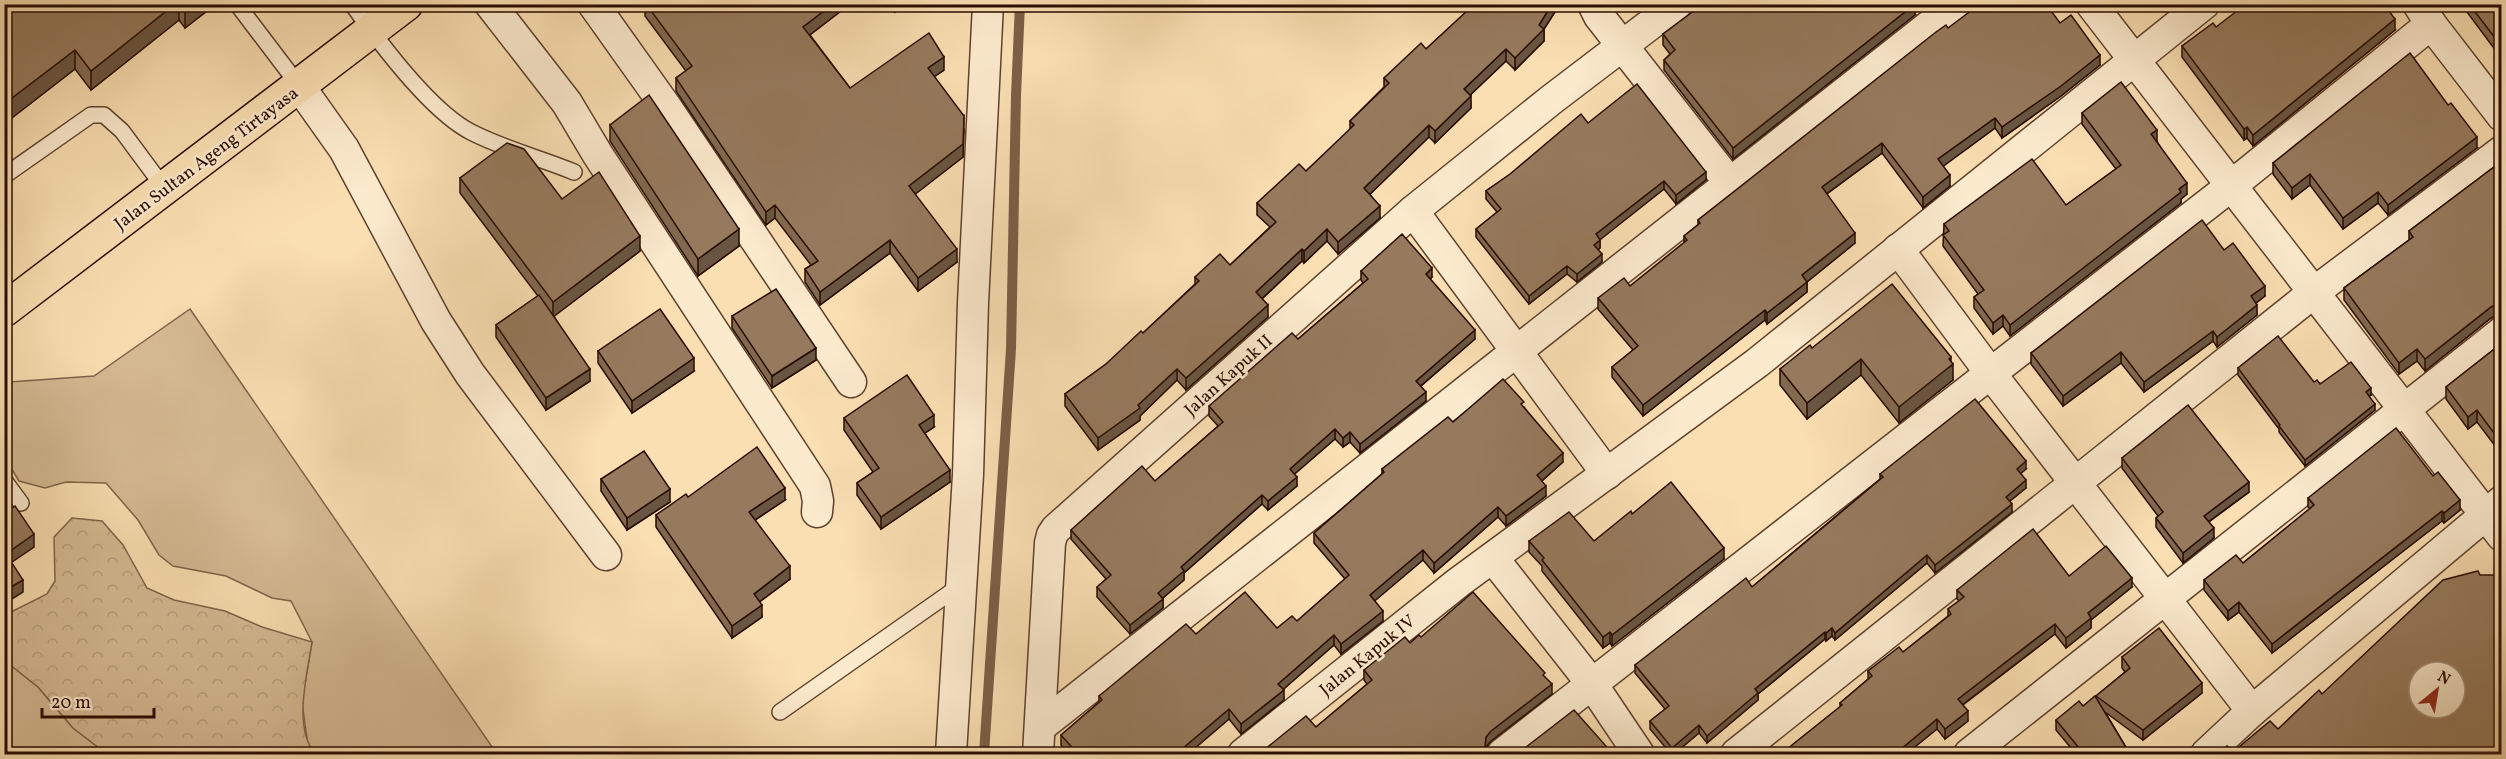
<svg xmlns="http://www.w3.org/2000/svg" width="2506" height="759" viewBox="0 0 2506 759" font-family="Vollkorn,serif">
<defs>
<pattern id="forest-crowns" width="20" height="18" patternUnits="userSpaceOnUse" patternTransform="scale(1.5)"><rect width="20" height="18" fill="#d6bb94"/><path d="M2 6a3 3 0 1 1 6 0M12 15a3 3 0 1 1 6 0" fill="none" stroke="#b8a07e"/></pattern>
</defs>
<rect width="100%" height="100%" fill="#fadfb2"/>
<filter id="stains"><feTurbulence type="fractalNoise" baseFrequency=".00333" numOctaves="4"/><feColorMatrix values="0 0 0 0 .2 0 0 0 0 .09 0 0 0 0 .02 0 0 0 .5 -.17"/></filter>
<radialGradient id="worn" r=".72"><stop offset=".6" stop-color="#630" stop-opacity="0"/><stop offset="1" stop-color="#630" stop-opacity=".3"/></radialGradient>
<g fill="#d6bb94" stroke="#80644a" stroke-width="1.5">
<path d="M190 309 497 754H315L308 746 302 702 312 642 291 601 272 598 226 576 173 566 159 555 138 520 106 483 66 482 45 488 19 481 5 458V385L9 382 94 376Z"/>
<path d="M4 660 38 687 73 728 107 754H13L5 743Z"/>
</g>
<path fill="url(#forest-crowns)" stroke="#80644a" stroke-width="1.5" d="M72 518 102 521 123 545 147 588 174 600 225 611 262 627 312 642C307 675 293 727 315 754H107L73 728 38 687 4 660 5 615 47 594 55 581 54 537Z"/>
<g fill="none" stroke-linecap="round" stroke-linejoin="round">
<path stroke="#7c5f47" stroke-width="10" d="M984 754 1011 349 1016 95 1020 4"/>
<defs>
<g id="service">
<path d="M237 4 300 87"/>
<path d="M352 4C379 42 430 111 471 132 504 149 540 158 574 172"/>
<path d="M4 176 91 115H104L122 131 165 189"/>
<path d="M4 480 21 503"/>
<path d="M780 712 961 585"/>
</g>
<g id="minor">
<path d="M490 4 567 103 598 155 815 486 818 501 817 512"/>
<path d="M593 4 667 108 851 382"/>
<path d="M1593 4 1599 16 1729 182"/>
<path d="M2091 4 2502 536"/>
<path d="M2418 4 2431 24 2502 116"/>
<path d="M300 87 344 149 436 321 470 374 606 555"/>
<path d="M1413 211 1607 474"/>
<path d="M1898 249 1991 374 2252 711"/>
<path d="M1493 558 1592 684 1639 754"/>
<path d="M1040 727 1957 4"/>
<path d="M951 754 968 475 973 303 988 4"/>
<path d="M1038 754 1050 543 1052 535 1056 529 1413 211 1551 100 1677 4"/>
<path d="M1243 754 1459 582 1757 363 2204 4"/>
<path d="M1502 754 2231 186 2431 24"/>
<path d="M1736 754 2313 293 2502 151"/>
<path d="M1969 754 2502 332"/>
<path d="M2206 754 2252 711 2502 501"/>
</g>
<path id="primary" d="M4 310 406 4"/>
</defs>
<use href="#service" stroke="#5d412d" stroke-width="18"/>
<use href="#minor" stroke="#5d412d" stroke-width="33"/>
<use href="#primary" stroke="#290c01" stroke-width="36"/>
<use href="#service" stroke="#fceacd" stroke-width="15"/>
<use href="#minor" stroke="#fceacd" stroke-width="30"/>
<use href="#primary" stroke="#fadfb2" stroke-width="33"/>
</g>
<g fill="#816950" stroke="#290c01" stroke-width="1.5">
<path d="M4 4H216L185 28 179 20 91 90 75 69 4 124Z"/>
<path d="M645 4H850L810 35 850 88 944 70 934 76 964 129 963 157 915 194 957 262 918 291 890 253 820 305 805 282V269L811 265 775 218 766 225 676 91V78L686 71 645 16Z"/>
<path d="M889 4H905L895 12Z"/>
<path d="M1467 4H1560L1544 29V41L1515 70 1506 61 1470 95 1471 108 1435 143 1429 137 1370 194 1380 218 1338 254 1327 241 1304 263 1302 261 1262 299 1268 317 1186 390 1177 380 1140 416V420L1098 450 1065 406V394L1106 364 1143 333 1195 284V277L1230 265 1270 227 1257 215V203L1306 171 1350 130V121L1384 87V78L1426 49 1465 13V7Z"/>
<path d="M2461 4H2502V59Z"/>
<path d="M1915 15 1733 159 1664 70V60L1670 54 1663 45V34Z"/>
<path d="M2060 23 2100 65 2061 96 2002 138 1995 128 1943 166 1950 186 1923 208 1882 153 1827 194 1855 243 1807 282V292L1767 324 1765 320 1643 416 1612 377V367L1633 350 1598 309V298L1630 286 1684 243V236L1698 225V220L1948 28Z"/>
<path d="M2216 27 2395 30 2253 146 2247 138 2244 140 2182 57V46Z"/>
<path d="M2082 113 2157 141 2187 194 2181 199V203L2010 336 2003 326 1993 334 1974 308V297L1978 294 1943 246 1944 224 2066 205 2116 169 2082 124Z"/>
<path d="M1588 123 1706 180 1676 204 1664 189 1600 239V248L1598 250 1602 262 1577 282 1567 274 1529 304 1476 237V229L1497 212 1486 199V191Z"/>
<path d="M610 125 739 246 698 276 610 141Z"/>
<path d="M2477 148 2388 215 2378 203 2343 229 2310 185 2292 199 2273 174V163Z"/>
<path d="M2502 161V315H2499L2491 318 2425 371 2417 361 2399 374 2344 300V288L2409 240V231Z"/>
<path d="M460 178 640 251 554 316 590 381 546 410 496 337V325L538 296 460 193Z"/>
<path d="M2224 250 2265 296 2256 303 2257 315 2217 347 2213 341 2144 392 2121 363 2063 406 2031 364V353Z"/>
<path d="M1361 271 1432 277 1430 279 1475 339 1421 386 1426 401 1360 453 1350 442 1343 447 1335 439 1294 474 1297 486 1268 510 1262 504 1184 573V580L1163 598V608L1130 634 1097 597V587L1106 579 1071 539V530L1155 481 1218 426 1209 416V406L1298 339 1363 283 1361 280Z"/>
<path d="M732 316 816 360 772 388 732 328Z"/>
<path d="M2502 343V455L2477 422 2468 429 2446 399V387Z"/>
<path d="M1812 348 1951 362 1953 380 1899 423 1861 375 1807 419 1780 385V369Z"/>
<path d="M598 351 694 371 632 413 598 363Z"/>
<path d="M2238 368 2314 382 2371 395 2369 396 2375 410 2305 466 2279 432V429L2238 375Z"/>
<path d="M1524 407 1563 462 1542 481 1546 496 1506 526 1498 517 1434 573 1423 560 1374 601 1383 621 1341 654 1334 645 1283 689 1284 700 1241 734 1229 719 1188 754H1069L1061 745V735L1099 702V696L1196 634 1277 628 1297 621 1345 579 1314 543V533L1382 474V469L1453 422Z"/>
<path d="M844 418 934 427 925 433 950 482 881 529 857 495V483L873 472 844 430Z"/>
<path d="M2122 458 2249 492 2209 522 2214 538 2183 563 2156 527V518L2158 516 2122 468Z"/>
<path d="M2026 469 2021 473 2026 488 2010 501 2012 512 1935 573 1927 563 1835 640 1832 636 1826 641 1825 639 1758 694V700L1707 743 1699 733 1674 754H1671L1650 729V721L1665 709 1635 673V665L1752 587 1880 479V474Z"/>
<path d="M601 479 670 502 627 530 601 491Z"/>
<path d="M688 497 785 500 755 520 790 579 759 602 762 617 732 638 656 527V515Z"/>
<path d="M2308 498 2460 510 2444 523 2442 521 2272 653 2239 612 2228 620 2204 590V580L2243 563 2310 509 2308 507Z"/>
<path d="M1632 514 1724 559 1612 646 1610 643 1603 648 1542 571V566L1529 552V541H1594Z"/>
<path d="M2069 576 2132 587 2091 620V628L2066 648 2055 634 1963 705 1968 721 1945 739 1937 729 1906 754H1781L1840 707V703L1868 679V671L1903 652 1948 616V609L1959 601 1957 599V590Z"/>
<path d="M1421 637 1545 677 1552 694 1491 741 1486 747V749L1488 754H1264V750L1316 727 1367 684 1364 680V670Z"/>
<path d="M2122 657 2202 693 2143 740 2105 712 2130 754H2076L2056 730V720L2083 706 2096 697V696L2125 672 2122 668Z"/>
</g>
<g fill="#695541" stroke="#290c01" stroke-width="1.5">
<path d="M175 4H179V20L91 90V71Z"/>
<path d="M190 4H216L185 28V9Z"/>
<path d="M833 4H850L803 40V27Z"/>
<path d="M897 4H905L895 12V6Z"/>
<path d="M1552 4H1560L1544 29V41L1515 70V58L1539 25Z"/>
<path d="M1915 4V15L1733 159V148Z"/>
<path d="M2395 19V30L2253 146V135Z"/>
<path d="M1506 49V61L1464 101V89Z"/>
<path d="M75 50V69L4 124V104Z"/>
<path d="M2100 55V65L2061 96 2002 138V127Z"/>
<path d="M944 57V70L928 81V68Z"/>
<path d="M1471 96V108L1435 143V131Z"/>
<path d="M964 116 963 157 909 199V186Z"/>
<path d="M1995 118V128L1938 170V159Z"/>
<path d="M1429 125V137L1364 200V188Z"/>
<path d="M2247 127V138L2244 140V129Z"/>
<path d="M2157 130V141L2151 145V134Z"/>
<path d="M2477 137V148L2388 215V205Z"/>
<path d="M1882 143V153L1822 197V187Z"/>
<path d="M1706 172V180L1676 204V195Z"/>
<path d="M2310 174V185L2292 199V188Z"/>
<path d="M1950 175V186L1923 208V197Z"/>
<path d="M1664 181V189L1596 243V234Z"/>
<path d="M2187 183V194L2181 199V203L2010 336V325Z"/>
<path d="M2378 192V203L2343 229V218Z"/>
<path d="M775 205V218L766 225V212Z"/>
<path d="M1380 206V218L1338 254V242Z"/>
<path d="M739 229V246L698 276V259Z"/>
<path d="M1327 229V241L1304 263V251Z"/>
<path d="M1855 233V243L1802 286V275Z"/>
<path d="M640 236V251L553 317V302Z"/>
<path d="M890 240V253L820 305V292Z"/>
<path d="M1600 240V248L1594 253V245Z"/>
<path d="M957 249V262L918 291V278Z"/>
<path d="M1302 249V261L1256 304V292Z"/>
<path d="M1602 254V262L1577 282V274Z"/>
<path d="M1567 266V274L1529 304V296Z"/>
<path d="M1432 268V277L1426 283V274Z"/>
<path d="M1807 282V292L1767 324V313Z"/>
<path d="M2265 286V296L2251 307V296Z"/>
<path d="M2499 303V315L2491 318 2425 371V359L2491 307Z"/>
<path d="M1268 305V317L1186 390V378Z"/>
<path d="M2257 305V315L2217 347V337Z"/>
<path d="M1765 310V320L1643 416V405Z"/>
<path d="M2003 315V326L1993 334V323Z"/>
<path d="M1475 330V339L1416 390V381Z"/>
<path d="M2213 331V341L2144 392V382Z"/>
<path d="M816 348V360L772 388V376Z"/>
<path d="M2417 349V361L2399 374V363Z"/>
<path d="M2121 352V363L2063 406V396Z"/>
<path d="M1951 357V366L1953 364V380L1899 423V407Z"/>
<path d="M694 358V371L632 413V401Z"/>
<path d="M1861 359V375L1807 419V403Z"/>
<path d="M590 369V381L546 410V398Z"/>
<path d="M1177 369V380L1140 416V420L1098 450V438L1138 405Z"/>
<path d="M2371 388V395L2366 398V392Z"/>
<path d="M1426 392V401L1360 453V444Z"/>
<path d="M2375 404V410L2305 466V460Z"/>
<path d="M2477 410V422L2468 429V417Z"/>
<path d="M934 415V427L919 437V425Z"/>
<path d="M1335 429V439L1290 478V469Z"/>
<path d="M1350 432V442L1343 447V438Z"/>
<path d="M1563 453V462L1537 485V475Z"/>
<path d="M2026 461V469L2017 477V469Z"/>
<path d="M950 470V482L881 529V517Z"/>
<path d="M1297 477V486L1268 510V501Z"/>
<path d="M2026 480V488L2006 504V497Z"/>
<path d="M2249 482V492L2204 525V516Z"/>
<path d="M1546 486V496L1506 526V516Z"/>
<path d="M785 488V500L749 524V512Z"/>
<path d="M670 489V502L627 530V518Z"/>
<path d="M1262 495V504L1184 573V580L1158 602V593L1181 567Z"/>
<path d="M2460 500V510L2444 523V513Z"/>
<path d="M2012 504V512L1935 573V565Z"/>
<path d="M1498 507V517L1434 573V563Z"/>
<path d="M2442 511V521L2272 653V644Z"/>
<path d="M2214 528V538L2183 563V553Z"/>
<path d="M34 534V547L6 566V554Z"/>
<path d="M1724 548V559L1612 646V635Z"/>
<path d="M1423 550V560L1370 605V595Z"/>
<path d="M1927 555V563L1835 640V633Z"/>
<path d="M790 566V579L754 606V594Z"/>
<path d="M2132 578V587L2091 620V628L2066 648V638L2088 613Z"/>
<path d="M23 580V592L4 604V591Z"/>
<path d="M1163 599V608L1130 634V625Z"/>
<path d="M2239 602V612L2228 620V611Z"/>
<path d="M762 605V617L732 638V626Z"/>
<path d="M1383 611V621L1341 654V644Z"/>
<path d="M2055 624V634L1958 708V699Z"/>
<path d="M1832 628V636L1826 641V633Z"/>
<path d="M1610 632V643L1603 648V637Z"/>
<path d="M1825 632V639L1758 694V700L1707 743V736L1755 689Z"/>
<path d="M1334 635V645L1278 694V684Z"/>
<path d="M2202 683V693L2143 740V730Z"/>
<path d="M1552 684V694L1491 741 1486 747 1485 754 1486 737 1491 731Z"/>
<path d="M1284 690V700L1241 734V724Z"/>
<path d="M1229 709V719L1188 754H1176Z"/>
<path d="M1968 711V721L1945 739V729Z"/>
<path d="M1937 719V729L1906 754H1895Z"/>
<path d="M1699 725V733L1674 754H1672V748Z"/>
<path d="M2502 736V748L2498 737Z"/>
</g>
<g fill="#967a5d" stroke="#290c01" stroke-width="1.5" fill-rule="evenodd">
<path d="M4 4H175L91 71 75 50 4 104Z"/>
<path d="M182 4H190L185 9Z"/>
<path d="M646 4H833L803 27 850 88 929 33 944 57 928 68 964 116 963 144 909 186 957 249 918 278 890 240 820 292 805 269 818 261 775 205 766 212 676 78 692 66Z"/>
<path d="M1467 4H1552L1539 25 1544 29 1515 58 1506 49 1464 89 1471 96 1435 131 1429 125 1364 188 1380 206 1338 242 1327 229 1304 251 1302 249 1256 292 1268 305 1186 378 1177 369 1138 405 1140 408 1098 438 1065 394 1106 364 1141 331 1143 333 1199 281 1195 277 1220 254 1230 265 1276 222 1257 203 1299 164 1306 171 1354 125 1350 121 1389 83 1384 78 1421 43 1426 49 1468 10 1465 7Z"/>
<path d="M1703 4H1915L1733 148 1664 60 1675 50 1663 34Z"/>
<path d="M1980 4H2046L2060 23 2071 15 2100 55 2061 86 2002 127 1995 118 1938 159 1950 175 1923 197 1882 143 1822 187 1855 233 1802 275 1807 282 1767 313 1765 310 1643 405 1612 367 1638 346 1598 298 1624 278 1630 286 1687 240 1684 236 1700 223 1698 220 1936 32 1946 25 1948 28Z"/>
<path d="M2246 4H2384L2395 19 2253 135 2247 127 2244 129 2182 46 2213 23 2216 27Z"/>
<path d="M2469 4H2502V47Z"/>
<path d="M2410 53 2448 105 2451 103 2477 137 2388 205 2378 192 2343 218 2310 174 2292 188 2273 163Z"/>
<path d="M2121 82 2157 130 2151 134 2187 183 2179 189 2181 192 2010 325 2003 315 1993 323 1974 297 1984 290 1943 235 1949 231 1944 224 2032 159 2066 205 2121 165 2082 113Z"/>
<path d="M1637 84 1706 172 1676 195 1664 181 1596 234 1600 240 1594 245 1602 254 1577 274 1567 266 1529 296 1476 229 1501 209 1486 191 1510 174 1581 114 1588 123Z"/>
<path d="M649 95 739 229 698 259 610 125Z"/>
<path d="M507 143 524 149 562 199 599 172 640 236 553 302 460 178Z"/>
<path d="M2502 161V304L2499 303 2491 307 2425 359 2417 349 2399 363 2344 288 2413 237 2409 231Z"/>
<path d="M2202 220 2224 250 2233 243 2265 286 2251 296 2257 305 2217 337 2213 331 2144 382 2121 352 2063 396 2031 353Z"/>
<path d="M1402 234 1432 268 1426 274 1475 330 1416 381 1426 392 1360 444 1350 432 1343 438 1335 429 1290 469 1297 477 1268 501 1262 495 1181 567 1184 571 1158 593 1163 599 1130 625 1097 587 1111 575 1071 530 1142 466 1155 481 1223 422 1209 406 1292 333 1298 339 1368 279 1361 271Z"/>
<path d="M1892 284 1951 357 1949 359 1953 364 1899 407 1861 359 1807 403 1780 369 1810 345 1812 348Z"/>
<path d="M776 289 816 348 772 376 732 316Z"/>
<path d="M539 295 590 369 546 398 496 325Z"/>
<path d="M660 309 694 358 632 401 598 351Z"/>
<path d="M2278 336 2314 382 2317 380 2320 384 2351 362 2371 388 2366 392 2375 404 2305 460 2279 426 2280 425 2238 368Z"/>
<path d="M2502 343V444L2477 410 2468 417 2446 387Z"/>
<path d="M907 375 934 415 919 425 950 470 881 517 857 483 879 468 844 418Z"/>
<path d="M1503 379 1524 402 1521 404 1563 453 1537 475 1546 486 1506 516 1498 507 1434 563 1423 550 1370 595 1383 611 1341 644 1334 635 1278 684 1284 690 1241 724 1229 709 1176 754H1078L1061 735 1102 700 1099 696 1186 624 1196 634 1245 592 1277 628 1292 616 1297 621 1349 575 1314 533 1384 472 1382 469 1448 417 1453 422Z"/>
<path d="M1975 399 2026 461 2017 469 2026 480 2006 497 2012 504 1935 565 1927 555 1835 633 1832 628 1826 633 1825 632 1755 689 1758 693 1707 736 1699 725 1672 748 1650 721 1669 706 1635 665 1746 578 1752 587 1883 477 1880 474Z"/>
<path d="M2188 405 2249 482 2204 516 2214 528 2183 553 2156 518 2163 512 2122 458Z"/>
<path d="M2396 428 2433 476 2438 472 2460 500 2444 513 2442 511 2272 644 2239 602 2228 611 2204 580 2236 555 2243 563 2314 505 2308 498Z"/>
<path d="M757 447 785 488 749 512 790 566 754 594 762 605 732 626 656 515 686 494 688 497Z"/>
<path d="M644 451 670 489 627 518 601 479Z"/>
<path d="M1671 482 1724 548 1612 635 1610 632 1603 637 1542 560 1544 558 1529 541 1569 512 1594 541 1631 511 1632 514Z"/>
<path d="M15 506 34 534 6 554 23 580 4 591V507L7 511Z"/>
<path d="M2033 529 2069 576 2106 546 2132 578 2088 613 2091 618 2066 638 2055 624 1958 699 1968 711 1945 729 1937 719 1895 754H1781L1842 705 1840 703 1872 676 1868 671 1899 647 1903 652 1951 614 1948 609 1964 597 1957 590Z"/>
<path d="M2478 571 2480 575H2502V736L2498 737 2502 745V754H2220L2227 746 2234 751 2270 721 2278 729 2319 690 2322 694 2443 580ZM2419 672H2455V708H2419Z"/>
<path d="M1473 592 1545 673 1543 675 1552 684 1491 731 1486 737 1485 746 1488 754H1268L1264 750 1306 716 1316 727 1372 680 1364 670 1405 637 1410 643 1419 635 1421 637Z"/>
<path d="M2159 628 2202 683 2143 730 2096 696 2130 668 2122 657Z"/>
<path d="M2095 696 2130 754H2084L2056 720 2079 701 2083 706Z"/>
<path d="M1574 710 1613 754H1517Z"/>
<path d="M4 742 13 754H4Z"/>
<path d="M1995 750 1998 754H1989Z"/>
</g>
<g text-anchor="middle" stroke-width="5" stroke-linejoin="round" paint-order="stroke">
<g font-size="18" fill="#290c01" stroke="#fceacd">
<text transform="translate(206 158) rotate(-37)" y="6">Jalan Sultan Ageng Tirtayasa</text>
<text transform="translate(1228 375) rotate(-42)" y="6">Jalan Kapuk II</text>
<text transform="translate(1367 655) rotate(-39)" y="6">Jalan Kapuk IV</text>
</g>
</g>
<rect width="2506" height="759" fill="none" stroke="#fadfb2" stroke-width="24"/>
<rect x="6" y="6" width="2494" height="747" fill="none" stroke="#290c01" stroke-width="3"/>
<rect x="12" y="12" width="2482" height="735" fill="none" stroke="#290c01" stroke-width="1.5"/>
<g transform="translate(2437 690) rotate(30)"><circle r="28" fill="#fceacd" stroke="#a8917b" stroke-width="1.5"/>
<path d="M0-4.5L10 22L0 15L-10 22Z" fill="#8f2418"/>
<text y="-9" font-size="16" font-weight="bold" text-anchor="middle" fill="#290c01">N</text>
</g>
<path d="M42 708v9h112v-9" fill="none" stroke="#290c01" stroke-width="3"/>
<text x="51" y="708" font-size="18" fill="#290c01" stroke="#fceacd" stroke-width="4.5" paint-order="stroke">20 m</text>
<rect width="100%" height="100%" filter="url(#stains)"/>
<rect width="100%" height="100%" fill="url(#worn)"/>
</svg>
